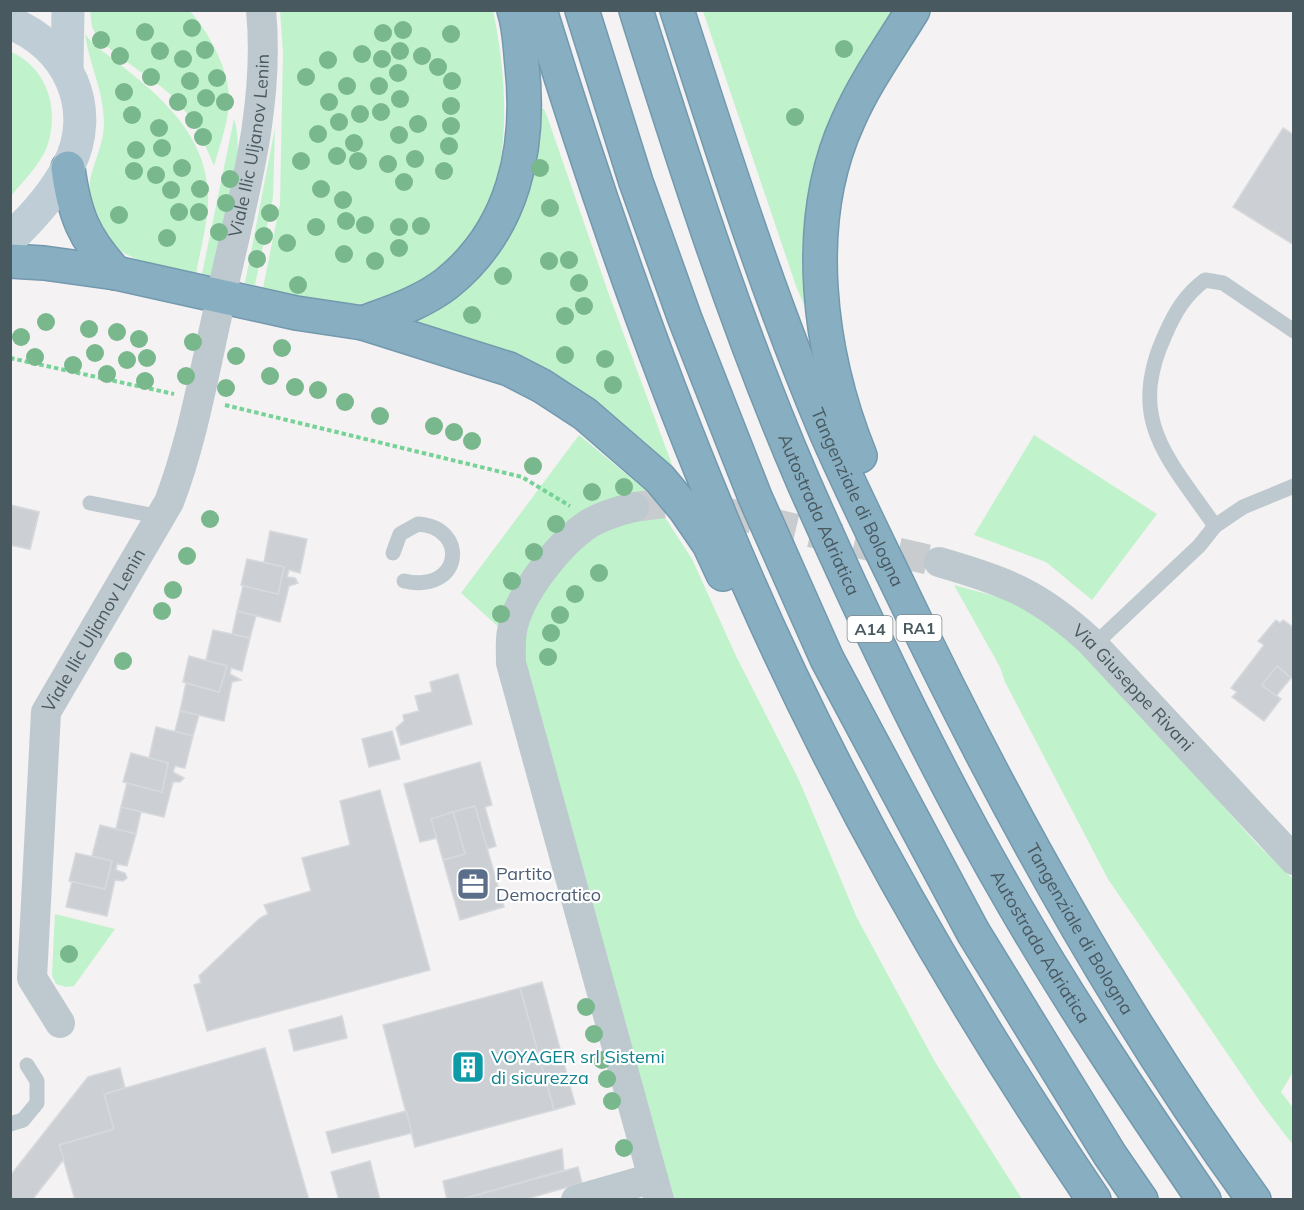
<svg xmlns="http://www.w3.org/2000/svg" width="1304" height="1210" viewBox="0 0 1304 1210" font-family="Mulish,sans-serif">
<rect width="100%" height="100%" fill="#f4f2f2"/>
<g fill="#c0f2cb">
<path d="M189 10C208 31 229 69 229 98 229 121 220 144 214 166 204 141 193 118 174 98 154 77 104 52 93 29 91 24 91 16 90 11Z"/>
<path d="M280 11H493C506 72 510 139 492 200 490 208 488 219 484 226 470 253 422 289 393 298 351 312 303 298 263 288L280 204 283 52Z"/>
<path d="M703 11H898L860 71 809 308 804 305 796 286Z"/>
<path d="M85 34 92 43C142 82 207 124 208 196 209 221 200 249 196 274 152 264 113 263 95 216 91 204 88 193 90 180 94 161 104 143 104 123 104 91 89 64 85 34Z"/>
<path d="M11 52C48 68 60 111 47 147 39 166 23 181 11 196Z"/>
<path d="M540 108 544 109 547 116 608 292 674 470H667L634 434 593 400 408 321 464 289Z"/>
<path d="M234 119C247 156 222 237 214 276L202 274Z"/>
<path d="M275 128 273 197 255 285 245 283Z"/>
<path d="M579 435 649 493 692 559 736 656 799 780 857 918 935 1062 1022 1199H662L515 642 461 593Z"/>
<path d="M1034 435 1157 514 1092 600 1046 562 974 535Z"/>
<path d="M954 585 1035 607 1071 635 1257 844 1293 879V1072L1281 1092 1293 1108V1145L1261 1103 1108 879 1005 682 1000 667Z"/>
<path d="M55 914 115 929 74 986 66 987 56 984 52 975Z"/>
</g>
<g fill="#ccd0d4" stroke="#d6d9dd" stroke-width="1.5">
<path d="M1283 128 1294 135V245L1233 207Z"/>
<path d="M10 505 39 512 30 549 10 545Z"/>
<path d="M10 505 39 512 30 549 10 545Z"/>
<path d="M270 531 307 539 300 573 289 570 287 577 295 578 298 583 289 586 280 622 237 611 243 586 278 594 284 567 264 562Z"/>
<path d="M247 559 284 567 278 594 241 585Z"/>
<path d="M237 611 256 616 250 638 232 634Z"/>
<path d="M1276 620 1280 623 1283 620 1294 628V675L1291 678 1277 666 1262 685 1281 699 1264 721 1232 697 1237 692 1231 688 1264 645 1258 641Z"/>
<path d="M213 630 250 638 242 671 231 668 230 674 241 680 232 682 224 721 180 711 186 683 219 692 227 666 206 660Z"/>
<path d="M189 656 227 666 219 692 183 682Z"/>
<path d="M1277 666 1291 678 1276 696 1262 685Z"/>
<path d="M458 674 472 724 401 745 396 728 404 721 403 715 419 711 415 696 432 692 430 682Z"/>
<path d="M180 711 199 715 193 736 175 731Z"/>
<path d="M156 727 193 736 185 768 175 766 173 772 184 778 180 782H173L164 817 121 807 127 783 162 792 168 763 149 758Z"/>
<path d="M392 731 400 759 369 767 362 739Z"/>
<path d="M131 753 168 763 162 792 123 782Z"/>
<path d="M480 762 492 805 485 807 496 846 487 849 475 806 431 819 437 838 420 842 404 784Z"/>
<path d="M380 790 430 970 207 1031 194 985 201 983 199 976 260 918 268 914 264 905 311 891 302 858 350 845 340 801Z"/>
<path d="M475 806 504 907 460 920 443 860 465 854 453 812Z"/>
<path d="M121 807 141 812 136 834 116 829Z"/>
<path d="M453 812 465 854 443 860 431 819Z"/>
<path d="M100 825 136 834 127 866 117 864 116 870 125 873 127 878 123 881 115 880 107 916 66 907 72 881 105 889 112 861 92 856Z"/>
<path d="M76 853 112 861 105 889 69 881Z"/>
<path d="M542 982 575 1104 554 1110 520 988Z"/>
<path d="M520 988 554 1110 415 1147 383 1025Z"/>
<path d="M342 1016 347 1038 294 1051 289 1030Z"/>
<path d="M265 1048 309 1200H75L59 1145 114 1129 104 1094Z"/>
<path d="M120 1068 125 1088 104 1094 114 1129 59 1145 64 1159 32 1200H10V1176L88 1077Z"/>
<path d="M406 1111 412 1133 332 1153 326 1132Z"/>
<path d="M562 1149 564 1170 459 1200H447L443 1181Z"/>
<path d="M370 1161 380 1200H339L331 1172Z"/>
<path d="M578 1167 582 1183 523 1200H459Z"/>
</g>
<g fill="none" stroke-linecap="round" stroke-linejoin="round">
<path stroke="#c9ccce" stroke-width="30" stroke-dasharray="30 15" stroke-linecap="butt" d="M634 507 664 503 698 506 939 562"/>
<defs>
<g id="highway">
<path d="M540 10C592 179 649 346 717 509 816 752 947 983 1094 1200"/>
<path d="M582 10 636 182 685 319 755 497 827 659 973 932 1110 1155 1141 1200"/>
<path id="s4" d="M636 10C686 169 737 328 803 481 866 624 934 767 1013 903 1072 1005 1138 1103 1204 1200"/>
<path id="s5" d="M677 10C723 152 768 295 826 432 850 487 877 541 903 595 1003 804 1117 1012 1254 1200"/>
<path d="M68 168C74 214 84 239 116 273"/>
<path d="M10 261 44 263 116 273 296 313 363 323 509 369 542 386 585 414 660 479 685 509 709 544 723 574"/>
<path d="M363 323C392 312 421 303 446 284 514 230 531 148 522 65 520 47 520 28 514 10"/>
<path d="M860 456C819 354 801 224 848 121 865 82 891 46 913 10"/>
</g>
</defs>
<use href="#highway" stroke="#7399ae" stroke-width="36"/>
<g stroke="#76d296" stroke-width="4" stroke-dasharray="4.5 3" stroke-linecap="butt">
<path d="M10 358 174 394"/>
<path d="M225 405 522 477 570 506"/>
</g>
<g stroke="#bdc9cf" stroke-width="15">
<path d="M90 503 161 517"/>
<path d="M1215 526C1168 458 1126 420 1165 335 1175 312 1185 295 1205 280L1223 283 1294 331"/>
<path d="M393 553 400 534 418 524C469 527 463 594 404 581"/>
<path d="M1094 645 1199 546 1215 526 1243 507 1294 486"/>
<path d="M10 1124 23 1120 37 1103V1081L27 1065"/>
</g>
<g stroke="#bdc9cf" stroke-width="30">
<path id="s1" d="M225 279C245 191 270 101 261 10"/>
<path d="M634 507C618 511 604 515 590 523 560 542 518 595 512 631 510 641 511 653 511 663L659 1200"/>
<path id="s2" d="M939 562C1005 581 1038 593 1090 641L1294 860"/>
<path id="s3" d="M60 1023 32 978 46 712 169 502C192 442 203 378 217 316"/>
<path d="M576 1200 653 1178"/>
</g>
<g stroke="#bfced6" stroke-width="33">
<path d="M10 23C68 45 98 109 68 167 55 192 31 219 10 239"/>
<path d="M67 67 68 10"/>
</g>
<use href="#highway" stroke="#88aec2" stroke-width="33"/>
</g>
<g fill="#79b78d">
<circle cx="192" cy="28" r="9"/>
<circle cx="403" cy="30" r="9"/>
<circle cx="145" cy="32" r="9"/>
<circle cx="383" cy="33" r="9"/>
<circle cx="451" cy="34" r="9"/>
<circle cx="101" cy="40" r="9"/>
<circle cx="844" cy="49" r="9"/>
<circle cx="205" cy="50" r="9"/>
<circle cx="160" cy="51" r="9"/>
<circle cx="400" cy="51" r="9"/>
<circle cx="362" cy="54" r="9"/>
<circle cx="120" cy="56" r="9"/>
<circle cx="422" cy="56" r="9"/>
<circle cx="183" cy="59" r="9"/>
<circle cx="382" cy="59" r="9"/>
<circle cx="328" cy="60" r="9"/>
<circle cx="438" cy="67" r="9"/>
<circle cx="398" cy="73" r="9"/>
<circle cx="151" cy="77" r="9"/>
<circle cx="306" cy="77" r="9"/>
<circle cx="217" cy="78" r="9"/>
<circle cx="190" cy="81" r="9"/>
<circle cx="452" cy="81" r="9"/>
<circle cx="347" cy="86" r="9"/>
<circle cx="379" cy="86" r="9"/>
<circle cx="124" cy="92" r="9"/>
<circle cx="206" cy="98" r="9"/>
<circle cx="400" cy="99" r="9"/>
<circle cx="178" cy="102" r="9"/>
<circle cx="225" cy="102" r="9"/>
<circle cx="329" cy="102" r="9"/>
<circle cx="451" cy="106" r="9"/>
<circle cx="381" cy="112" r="9"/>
<circle cx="360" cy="114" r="9"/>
<circle cx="132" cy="115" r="9"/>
<circle cx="795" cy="117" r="9"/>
<circle cx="194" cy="120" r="9"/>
<circle cx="339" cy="122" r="9"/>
<circle cx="418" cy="124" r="9"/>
<circle cx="451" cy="126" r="9"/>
<circle cx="159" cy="128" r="9"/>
<circle cx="318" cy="134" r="9"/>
<circle cx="399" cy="135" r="9"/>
<circle cx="203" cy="137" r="9"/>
<circle cx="354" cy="143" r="9"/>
<circle cx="449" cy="146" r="9"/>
<circle cx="162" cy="148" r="9"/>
<circle cx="136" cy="150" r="9"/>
<circle cx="337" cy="156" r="9"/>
<circle cx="415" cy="159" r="9"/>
<circle cx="301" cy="161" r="9"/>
<circle cx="358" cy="161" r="9"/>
<circle cx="388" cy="164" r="9"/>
<circle cx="182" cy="168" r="9"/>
<circle cx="540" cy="168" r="9"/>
<circle cx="134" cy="171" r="9"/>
<circle cx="444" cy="171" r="9"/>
<circle cx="156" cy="175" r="9"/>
<circle cx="230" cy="179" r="9"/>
<circle cx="404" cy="182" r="9"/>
<circle cx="200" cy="189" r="9"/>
<circle cx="321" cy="189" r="9"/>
<circle cx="171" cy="190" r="9"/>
<circle cx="343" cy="200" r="9"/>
<circle cx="226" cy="203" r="9"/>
<circle cx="550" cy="208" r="9"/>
<circle cx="179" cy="212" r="9"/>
<circle cx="199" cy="212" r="9"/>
<circle cx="270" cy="213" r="9"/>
<circle cx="119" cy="215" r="9"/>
<circle cx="346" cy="221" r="9"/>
<circle cx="365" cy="225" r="9"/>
<circle cx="421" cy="226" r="9"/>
<circle cx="316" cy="227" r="9"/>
<circle cx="399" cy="227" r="9"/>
<circle cx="219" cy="232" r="9"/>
<circle cx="264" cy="236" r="9"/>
<circle cx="167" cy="238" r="9"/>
<circle cx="287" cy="243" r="9"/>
<circle cx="399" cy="248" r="9"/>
<circle cx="344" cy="254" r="9"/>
<circle cx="257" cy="259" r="9"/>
<circle cx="569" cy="260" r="9"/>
<circle cx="375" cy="261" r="9"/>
<circle cx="549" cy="261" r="9"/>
<circle cx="503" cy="276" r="9"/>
<circle cx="579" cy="283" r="9"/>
<circle cx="298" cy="285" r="9"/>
<circle cx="584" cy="306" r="9"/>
<circle cx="472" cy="315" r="9"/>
<circle cx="565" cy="316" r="9"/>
<circle cx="46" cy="322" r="9"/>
<circle cx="89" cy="329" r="9"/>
<circle cx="117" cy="332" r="9"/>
<circle cx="21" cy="337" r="9"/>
<circle cx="139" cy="339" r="9"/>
<circle cx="193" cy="342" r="9"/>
<circle cx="282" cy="348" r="9"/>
<circle cx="95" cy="353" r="9"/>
<circle cx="565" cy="355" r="9"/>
<circle cx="236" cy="356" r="9"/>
<circle cx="35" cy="357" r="9"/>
<circle cx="147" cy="358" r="9"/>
<circle cx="605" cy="359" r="9"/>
<circle cx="127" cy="360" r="9"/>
<circle cx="73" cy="365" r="9"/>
<circle cx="107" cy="374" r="9"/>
<circle cx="186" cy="376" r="9"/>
<circle cx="270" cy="376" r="9"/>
<circle cx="145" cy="381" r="9"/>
<circle cx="613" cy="385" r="9"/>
<circle cx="295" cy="387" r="9"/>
<circle cx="226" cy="388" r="9"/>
<circle cx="318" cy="390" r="9"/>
<circle cx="345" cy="402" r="9"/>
<circle cx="380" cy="416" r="9"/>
<circle cx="434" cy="426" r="9"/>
<circle cx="454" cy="432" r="9"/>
<circle cx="472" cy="441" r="9"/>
<circle cx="533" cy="466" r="9"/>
<circle cx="624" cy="487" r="9"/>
<circle cx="592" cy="492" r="9"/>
<circle cx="210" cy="519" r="9"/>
<circle cx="556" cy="524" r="9"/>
<circle cx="534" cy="552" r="9"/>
<circle cx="187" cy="556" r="9"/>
<circle cx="599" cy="573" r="9"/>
<circle cx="512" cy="581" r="9"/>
<circle cx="173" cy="590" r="9"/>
<circle cx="575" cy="594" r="9"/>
<circle cx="162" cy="611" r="9"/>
<circle cx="501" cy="614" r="9"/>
<circle cx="560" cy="615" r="9"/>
<circle cx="551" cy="633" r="9"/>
<circle cx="548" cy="657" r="9"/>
<circle cx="123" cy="661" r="9"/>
<circle cx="69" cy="954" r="9"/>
<circle cx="586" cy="1007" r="9"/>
<circle cx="594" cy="1034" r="9"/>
<circle cx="602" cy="1060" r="9"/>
<circle cx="607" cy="1079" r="9"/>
<circle cx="612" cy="1101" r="9"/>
<circle cx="624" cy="1148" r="9"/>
</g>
<defs>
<symbol id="office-square" viewBox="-11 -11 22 22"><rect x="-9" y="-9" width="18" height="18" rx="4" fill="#5c6f8a" stroke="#fff"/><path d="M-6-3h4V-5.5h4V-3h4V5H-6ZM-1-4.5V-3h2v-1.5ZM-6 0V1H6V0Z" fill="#fff"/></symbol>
<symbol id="building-square" viewBox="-11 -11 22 22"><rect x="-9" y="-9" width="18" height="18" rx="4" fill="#0f9aa8" stroke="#fff"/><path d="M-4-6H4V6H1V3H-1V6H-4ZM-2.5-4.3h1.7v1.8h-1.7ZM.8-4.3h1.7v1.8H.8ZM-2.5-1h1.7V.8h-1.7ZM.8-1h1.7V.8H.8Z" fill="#fff"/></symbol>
</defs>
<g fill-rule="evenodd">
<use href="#office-square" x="454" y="865" width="38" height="38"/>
<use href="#building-square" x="449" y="1048" width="38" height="38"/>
</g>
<g text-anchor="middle" stroke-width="4.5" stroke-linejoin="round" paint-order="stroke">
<g fill="#fff" stroke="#808b90" stroke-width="1.5">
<rect x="896.5" y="615" width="45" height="26" rx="4.5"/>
<rect x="847.5" y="616" width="45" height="26" rx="4.5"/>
</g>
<g font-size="16" font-weight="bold" fill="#495960">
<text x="919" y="634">RA1</text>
<text x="870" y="635">A14</text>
</g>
<g font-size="18" fill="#495960" stroke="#fff">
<text dy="6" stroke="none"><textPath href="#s1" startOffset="136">Viale Ilic Uljanov Lenin</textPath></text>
<text dy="6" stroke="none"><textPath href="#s5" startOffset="520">Tangenziale di Bologna</textPath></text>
<text dy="6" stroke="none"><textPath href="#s4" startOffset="537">Autostrada Adriatica</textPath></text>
<text dy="6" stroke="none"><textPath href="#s3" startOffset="414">Viale Ilic Uljanov Lenin</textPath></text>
<text dy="6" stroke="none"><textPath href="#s2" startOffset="236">Via Giuseppe Rivani</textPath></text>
<text dy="6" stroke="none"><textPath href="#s5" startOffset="1006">Tangenziale di Bologna</textPath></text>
<text dy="6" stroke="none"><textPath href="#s4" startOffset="1023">Autostrada Adriatica</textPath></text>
</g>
<g font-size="18" fill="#4e5e75" stroke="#fff" text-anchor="start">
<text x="496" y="880">Partito<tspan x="496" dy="21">Democratico</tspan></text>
</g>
<g font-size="18" fill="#0d838f" stroke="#fff" text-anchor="start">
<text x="491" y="1063">VOYAGER srl Sistemi<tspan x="491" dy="21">di sicurezza</tspan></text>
</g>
</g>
<rect width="1304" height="1210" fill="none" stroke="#495960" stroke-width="24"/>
</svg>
